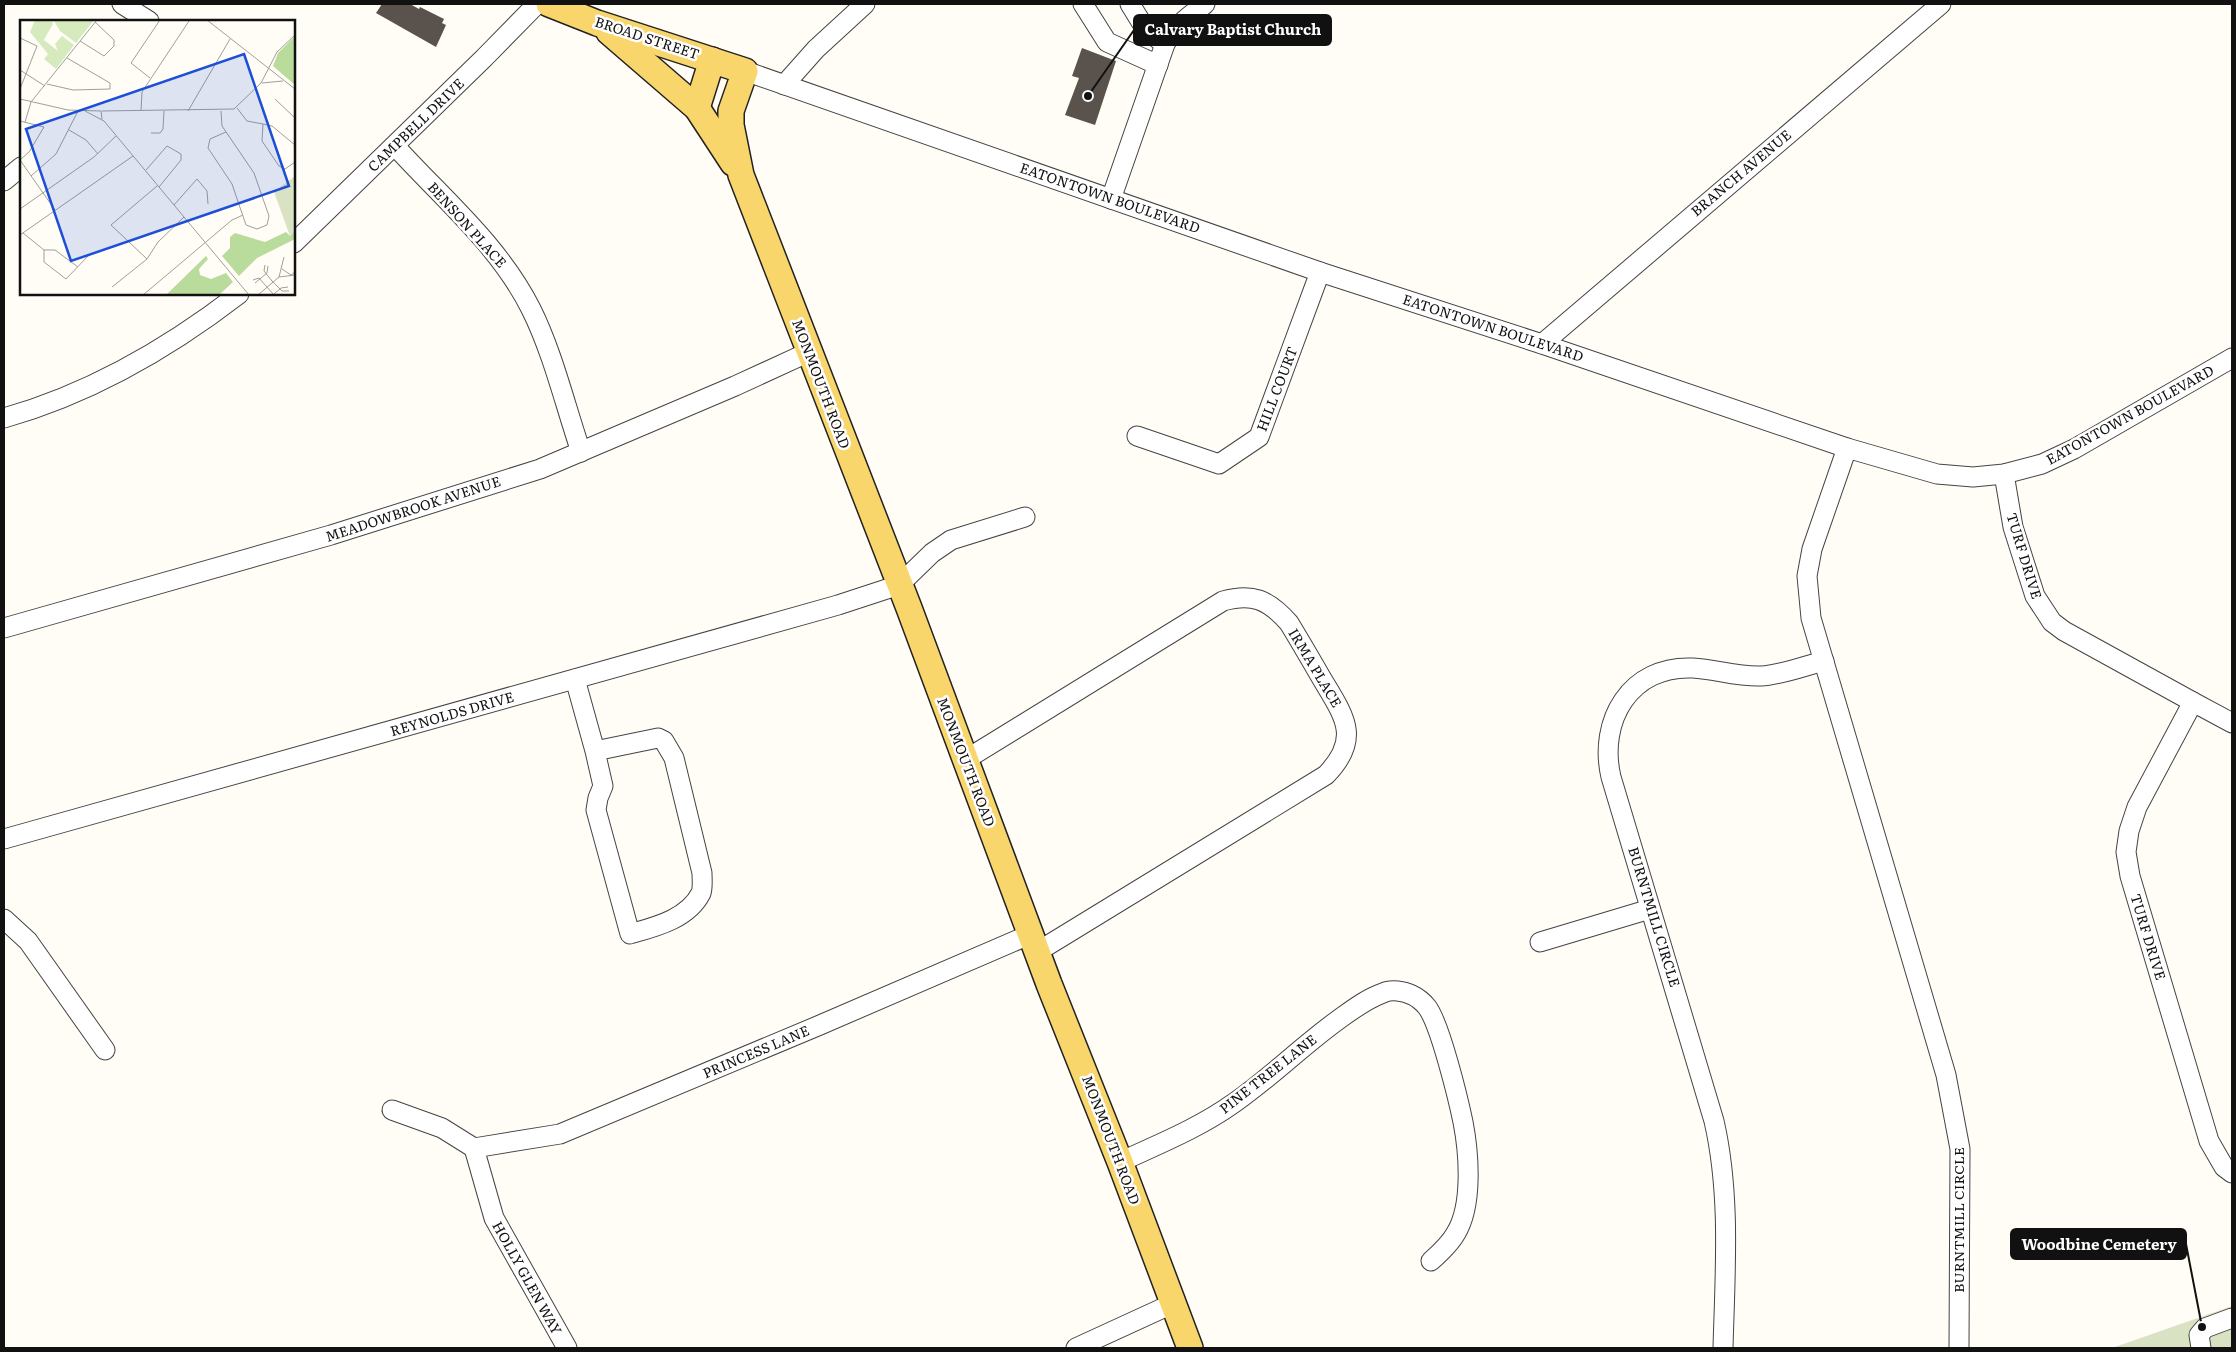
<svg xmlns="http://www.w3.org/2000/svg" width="2236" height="1352" viewBox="0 0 2236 1352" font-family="Literata,serif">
<rect width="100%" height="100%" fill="#fffdf5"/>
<path fill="#d9e3c4" d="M2232 1306V1348H2112Z"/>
<g fill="#5a524d">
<path d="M382 4H410L419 9 420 7 444 19 442 23 446 25 436 47 376 13Z"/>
<path d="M1082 48 1116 61 1095 125 1065 115 1079 78 1072 76Z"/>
</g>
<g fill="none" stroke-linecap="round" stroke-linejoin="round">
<defs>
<g id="minor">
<path d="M122 4 149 21"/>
<path d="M1083 4 1107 42 1158 65"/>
<path d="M1130 4 1146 30 1165 44"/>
<path d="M745 71 1320 272 1542 344 1847 448 1937 474 1973 477 2004 474 2042 464 2074 449 2232 358"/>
<path d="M784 85 816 49 865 4"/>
<path d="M395 146C442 198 499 245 531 309 553 353 565 405 581 452"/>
<path d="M4 181 21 167"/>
<path d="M1111 199 1165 44C1175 26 1189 16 1205 4"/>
<path d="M294 243 484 58 537 4"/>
<path d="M1542 344 1941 4"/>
<path d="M4 418C89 394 169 348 239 294"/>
<path d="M1137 436 1219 464 1259 437 1320 272"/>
<path d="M1847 448 1812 549 1807 576 1811 618 1946 1075 1960 1149 1959 1348"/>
<path d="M2004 474 2013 527 2035 596 2052 622 2064 631 2193 702"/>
<path d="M4 628 331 535 540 469 735 386 809 352"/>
<path d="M575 679 595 751 658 738 664 741 674 758 702 873C702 879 703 888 701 893 688 919 655 927 630 934L596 810 598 798 603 786 595 751"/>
<path d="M2232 723 2193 702 2137 807 2129 831 2126 852 2130 876 2209 1141 2224 1167 2232 1173"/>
<path d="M965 760 1223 601C1252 593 1268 599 1289 623 1300 641 1311 660 1322 679 1344 716 1362 738 1326 775L1037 952"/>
<path d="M4 839 838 605 899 585 932 553 951 540 1025 517"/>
<path d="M4 919 28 941 105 1050"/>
<path d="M1540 942 1650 909"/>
<path d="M392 1110 442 1128 474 1148"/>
<path d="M474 1148 560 1134 820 1025 1031 934"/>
<path d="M474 1148 494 1218 567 1348"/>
<path d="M1120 1162C1159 1144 1199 1128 1234 1103 1270 1078 1302 1046 1338 1020 1352 1010 1366 999 1383 993 1391 989 1404 991 1412 995 1417 997 1424 1003 1427 1007 1440 1024 1458 1098 1463 1122 1469 1153 1473 1205 1456 1233 1450 1244 1440 1253 1431 1261"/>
<path d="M1076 1348 1174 1303"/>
<path d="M1723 1348C1725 1273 1731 1195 1714 1121L1611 777C1598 721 1630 665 1693 668 1715 669 1737 677 1761 676 1781 675 1804 666 1824 661"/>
<path d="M2201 1348 2199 1335 2205 1328 2232 1318"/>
</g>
<g id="major">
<path d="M549 4 597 23 745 71 731 111V125L741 175 909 608 1049 984 1120 1162 1190 1348"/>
<path d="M609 32 697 108 733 163"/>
<path d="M697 108 712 60"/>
</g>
</defs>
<use href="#minor" stroke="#444" stroke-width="21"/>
<use href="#major" stroke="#222" stroke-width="28"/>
<use href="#minor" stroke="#fff" stroke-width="19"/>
<use href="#major" stroke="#f9d66b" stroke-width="25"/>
</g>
<g text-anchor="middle" stroke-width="5" stroke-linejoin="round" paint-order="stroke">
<g font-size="14" fill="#111" stroke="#fff">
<text transform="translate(647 38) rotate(18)" y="5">BROAD STREET</text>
<text transform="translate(416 125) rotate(-44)" y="5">CAMPBELL DRIVE</text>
<text transform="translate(1741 173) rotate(-40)" y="5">BRANCH AVENUE</text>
<text transform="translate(1110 198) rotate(19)" y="5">EATONTOWN BOULEVARD</text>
<text transform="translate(467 225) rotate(48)" y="5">BENSON PLACE</text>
<text transform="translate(1493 328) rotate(18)" y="5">EATONTOWN BOULEVARD</text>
<text transform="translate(821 384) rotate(69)" y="5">MONMOUTH ROAD</text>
<text transform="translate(1277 389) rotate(-69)" y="5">HILL COURT</text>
<text transform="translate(2130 415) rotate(-29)" y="5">EATONTOWN BOULEVARD</text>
<text transform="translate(413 509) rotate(-18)" y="5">MEADOWBROOK AVENUE</text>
<text transform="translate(2024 556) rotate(73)" y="5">TURF DRIVE</text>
<text transform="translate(1315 668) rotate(59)" y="5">IRMA PLACE</text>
<text transform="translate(452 714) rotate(-16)" y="5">REYNOLDS DRIVE</text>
<text transform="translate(966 762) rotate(69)" y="5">MONMOUTH ROAD</text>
<text transform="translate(1654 917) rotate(73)" y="5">BURNTMILL CIRCLE</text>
<text transform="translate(2148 937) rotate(73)" y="5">TURF DRIVE</text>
<text transform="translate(756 1052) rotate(-23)" y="5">PRINCESS LANE</text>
<text transform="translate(1268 1074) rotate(-38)" y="5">PINE TREE LANE</text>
<text transform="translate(1111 1140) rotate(69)" y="5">MONMOUTH ROAD</text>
<text transform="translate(1959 1220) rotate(-90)" y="5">BURNTMILL CIRCLE</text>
<text transform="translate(527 1278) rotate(61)" y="5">HOLLY GLEN WAY</text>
</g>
</g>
<g transform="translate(20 20)">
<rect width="275" height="275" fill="#fffdf5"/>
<path d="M15 0H32L33 4 22 23 24 20 38 31 35 24 42 16 54 25 36 49 24 39 28 34 10 12ZM74 0 56 23 40 11 34 1Z" fill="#d5ebbd"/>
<path d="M275 16V65L253 46 258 33ZM275 210V219L237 238 219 256 202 236 210 228V217L215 213 245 222 266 212 270 216ZM186 236 188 239 179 249 180 255 191 259 206 253 213 262 199 275H146Z" fill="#b9dc9c"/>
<path d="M275 156V210L270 216 254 172Z" fill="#d9e3c4"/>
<path fill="none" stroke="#a09f9a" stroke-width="1" d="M187 0 275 69M0 18 17 26 0 69M60 21 84 36 94 26V20L75 2M0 50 25 66M130 58 111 43 140 0M242 63 263 61M27 64 53 70 90 69V63L47 38M0 79 48 90 81 91 82 99M255 79 275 98M217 88 227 101 243 104M65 91 84 101 229 275M82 91 214 89 241 63 257 32 275 15M121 91 122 72 169 1M168 91 210 19M201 91 202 106 234 153 249 196 247 205 237 209 226 205 212 164 188 128 190 119 206 112M0 101 24 107 9 132 0 140M5 102 11 82 77 0M49 110 66 120 78 134M131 113H140L143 109 144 91M275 125 252 106 243 104 242 121 259 146 265 149 275 142M0 140 35 190M126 150 147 126 161 134V140L139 167M11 156 36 134 58 91M154 185 177 159 187 171 188 184M0 189 74 137 96 116M91 205 137 166M91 205 127 239M3 213 24 230H35L58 247M0 215 113 136M24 230V242L46 259 69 235M245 245 244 251 252 261 262 271H269M262 249 271 255 275 252M259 257 275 255M233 260 239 258 254 275M235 263 247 253 248 246M92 267 127 239 138 222 164 197M254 274 261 268 268 267M123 275 212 200 223 195M238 275 259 257 264 237"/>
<path fill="#1d4ed8" fill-opacity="0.15" stroke="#1d4ed8" stroke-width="2.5" d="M224 34 269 166 51 241 6 109Z"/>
<rect width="275" height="275" fill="none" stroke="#111" stroke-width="2.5"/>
</g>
<path fill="none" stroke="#111" stroke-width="2" d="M1088 96L1134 30M2202 1327L2186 1244"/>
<g fill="#111" stroke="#fff" stroke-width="2">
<circle cx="1088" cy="96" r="5"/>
<circle cx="2202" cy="1327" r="5"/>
</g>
<g fill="#111" stroke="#111" stroke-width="2">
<rect x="1134" y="15" width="197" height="30" rx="5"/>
<rect x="2011" y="1229" width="175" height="30" rx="5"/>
</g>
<g font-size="15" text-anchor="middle" font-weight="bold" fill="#fff">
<text x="1233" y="35">Calvary Baptist Church</text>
<text x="2099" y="1250">Woodbine Cemetery</text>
</g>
<rect width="2236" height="1352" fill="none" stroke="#111111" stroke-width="10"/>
</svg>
